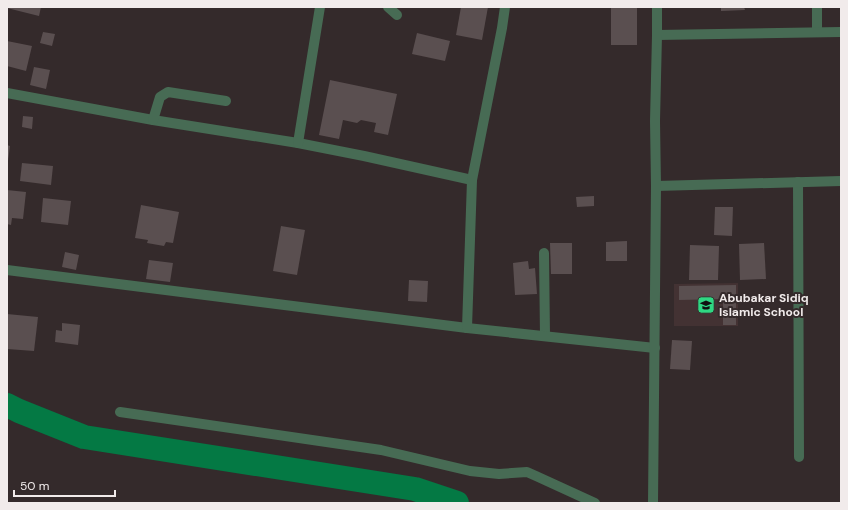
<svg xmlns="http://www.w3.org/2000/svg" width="848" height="510" viewBox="0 0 848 510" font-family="'DM Sans',sans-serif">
<rect width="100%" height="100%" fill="#342a2b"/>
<path fill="#433233" d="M738 283V326H674V284Z"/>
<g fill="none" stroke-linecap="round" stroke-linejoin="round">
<path stroke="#047944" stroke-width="24" d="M7 405 19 411 84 437 415 489 457 503"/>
</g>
<g fill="#5a4f50">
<path d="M7 7H41L39 16 7 8Z"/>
<path d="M461 7H488L482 40 456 35Z"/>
<rect x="611" y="7" width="26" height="38"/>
<path d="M721 7H744L745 10 721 11Z"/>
<path d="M43 32 55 34 52 46 40 43Z"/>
<path d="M417 33 450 41 445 61 412 54Z"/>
<path d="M7 41 32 46 26 71 7 66Z"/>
<path d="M34 67 50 70 46 89 30 85Z"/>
<path d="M330 80 397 94 388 135 374 132 376 123 361 120 357 123 343 120 339 139 319 135Z"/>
<path d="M23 116 33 117 32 129 22 127Z"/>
<path d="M7 145 10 146 8 161H7Z"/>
<path d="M22 163 53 166 51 185 20 181Z"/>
<path d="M7 190 26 192 23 219 12 218 11 225 7 224Z"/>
<path d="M594 196V206L577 207 576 197Z"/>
<path d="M43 198 71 201 68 225 41 222Z"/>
<path d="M141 205 179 212 173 243 166 242 164 246 147 243 148 240 135 238Z"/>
<path d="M715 207H733L732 236 714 235Z"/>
<path d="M281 226 305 230 297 275 273 271Z"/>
<path d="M627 241V261H606V242Z"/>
<path d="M550 243H572V274H551Z"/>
<path d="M764 243 766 279 740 280 739 244Z"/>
<path d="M690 245 719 246 718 280H689Z"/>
<path d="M65 252 79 255 76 270 62 267Z"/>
<path d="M149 260 173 263 170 282 146 279Z"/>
<path d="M528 261 529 269 535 268 537 294 515 295 513 263Z"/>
<path d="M409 280 428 281 427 302 408 301Z"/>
<path d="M736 285V325H723V299L679 300V286Z"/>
<path d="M7 314 38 317 34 351 7 349Z"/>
<path d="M62 323 80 325 78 345 55 342 56 330 62 331Z"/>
<path d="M672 340 692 341 690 370 670 369Z"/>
</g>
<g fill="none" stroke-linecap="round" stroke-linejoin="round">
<g stroke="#476b54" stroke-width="10">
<path d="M388 7 397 15"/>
<path d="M817 7V32"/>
<path d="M657 35 841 32"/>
<path d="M7 93 153 120 298 143 364 156 472 180"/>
<path d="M153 120 160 97 168 92 226 101"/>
<path d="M298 143 320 7"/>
<path d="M798 182 799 457"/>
<path d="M656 186 841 181"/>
<path d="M544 253 545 336"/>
<path d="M7 270 467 328 655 348"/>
<path d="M467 328 472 180 502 28 505 7"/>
<path d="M120 412 381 450 470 471 499 474 527 472 536 476 595 503"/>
<path d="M653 503 656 186 655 121 657 35V7"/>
</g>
</g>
<defs>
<symbol id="school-square" viewBox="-11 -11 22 22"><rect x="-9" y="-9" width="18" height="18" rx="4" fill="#2fd883" stroke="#342a2b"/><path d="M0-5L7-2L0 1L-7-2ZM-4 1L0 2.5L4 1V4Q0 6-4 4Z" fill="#111"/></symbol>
</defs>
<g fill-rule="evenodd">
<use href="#school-square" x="696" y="295" width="20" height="20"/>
</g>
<g text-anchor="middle" stroke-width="4" stroke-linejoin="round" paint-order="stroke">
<g font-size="12" font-weight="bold" fill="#f1ebeb" stroke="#342a2b" text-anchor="start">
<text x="719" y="302">Abubakar Sidiq<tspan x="719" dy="14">Islamic School</tspan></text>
</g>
</g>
<rect width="848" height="510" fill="none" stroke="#f1ebeb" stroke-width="16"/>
<path d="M14 490v6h101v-6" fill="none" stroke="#f1ebeb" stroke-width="2"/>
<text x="20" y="490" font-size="12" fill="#f1ebeb" stroke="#342a2b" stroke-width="3" paint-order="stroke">50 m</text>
</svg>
